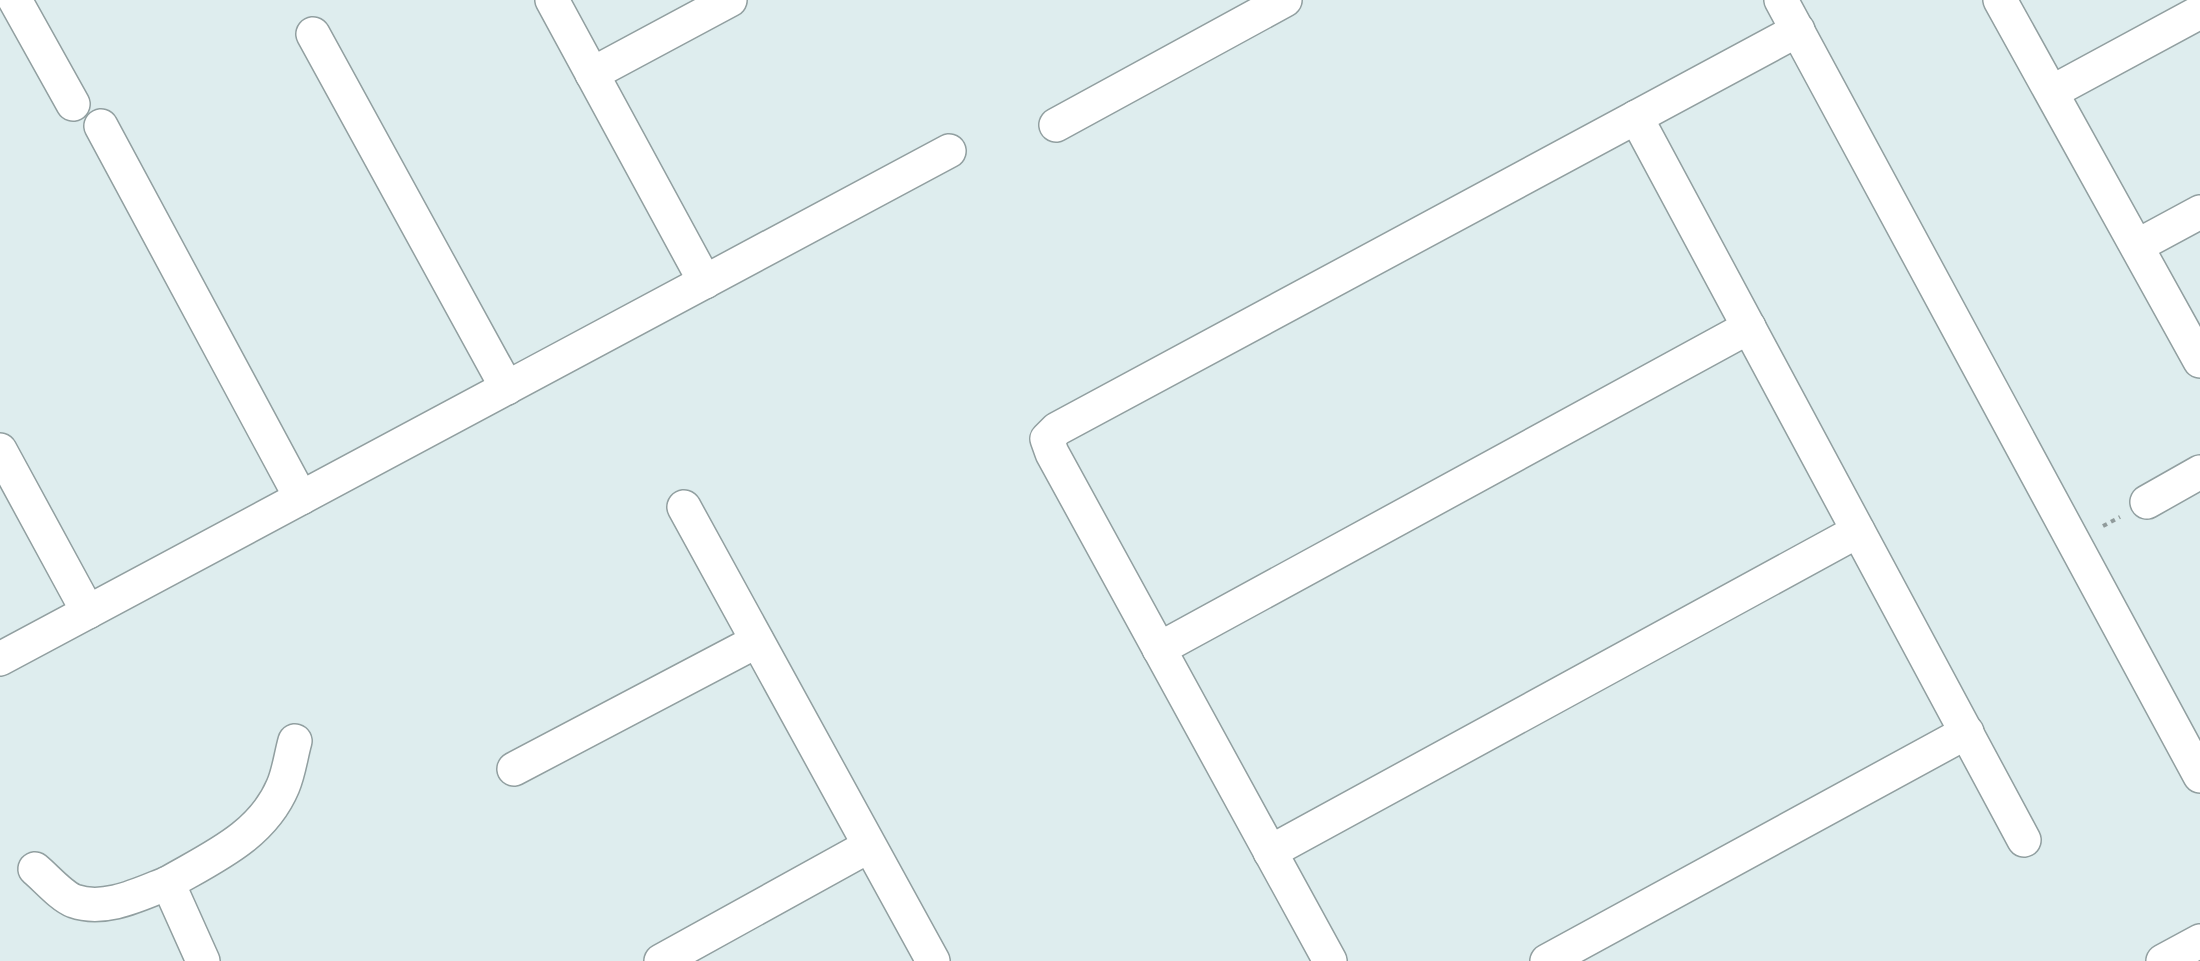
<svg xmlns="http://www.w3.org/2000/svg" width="2200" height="961" viewBox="0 0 2200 961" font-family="'IBM Plex Sans',sans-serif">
<rect width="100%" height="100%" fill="#deedee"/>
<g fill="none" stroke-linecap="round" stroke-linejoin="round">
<defs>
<g id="minor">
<path d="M15 0 73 104"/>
<path d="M552 0 705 282"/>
<path d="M1781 0 2200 776"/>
<path d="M2000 0 2200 361"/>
<path d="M313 34 507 388"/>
<path d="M592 74 730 0"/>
<path d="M2052 92 2200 12"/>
<path d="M1636 117 2024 840"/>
<path d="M1056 125 1285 0"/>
<path d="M101 126 301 498"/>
<path d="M2137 246 2200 212"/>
<path d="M0 450 88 612"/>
<path d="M2147 502 2200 472"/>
<path d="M684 507 933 961"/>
<path d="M1159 649 1749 327"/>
<path d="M0 659 949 151"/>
<path d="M514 769 757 641"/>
<path d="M1270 852 1858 531"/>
<path d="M35 869C46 878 61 896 74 901 105 912 140 894 168 883"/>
<path d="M203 961 168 883C213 857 262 836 283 786 289 772 291 755 295 741"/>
<path d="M661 961 869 846"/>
<path d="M1330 961 1052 453 1047 439 1057 429 1798 30"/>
<path d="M1547 961 1967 732"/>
<path d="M2163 961 2200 941"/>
</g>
</defs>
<use href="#minor" stroke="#919fa0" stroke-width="36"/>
<path stroke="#909b9b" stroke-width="4" stroke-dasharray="4.5 4.5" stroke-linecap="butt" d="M2103 526 2120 517"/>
<use href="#minor" stroke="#fff" stroke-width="33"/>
</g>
</svg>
